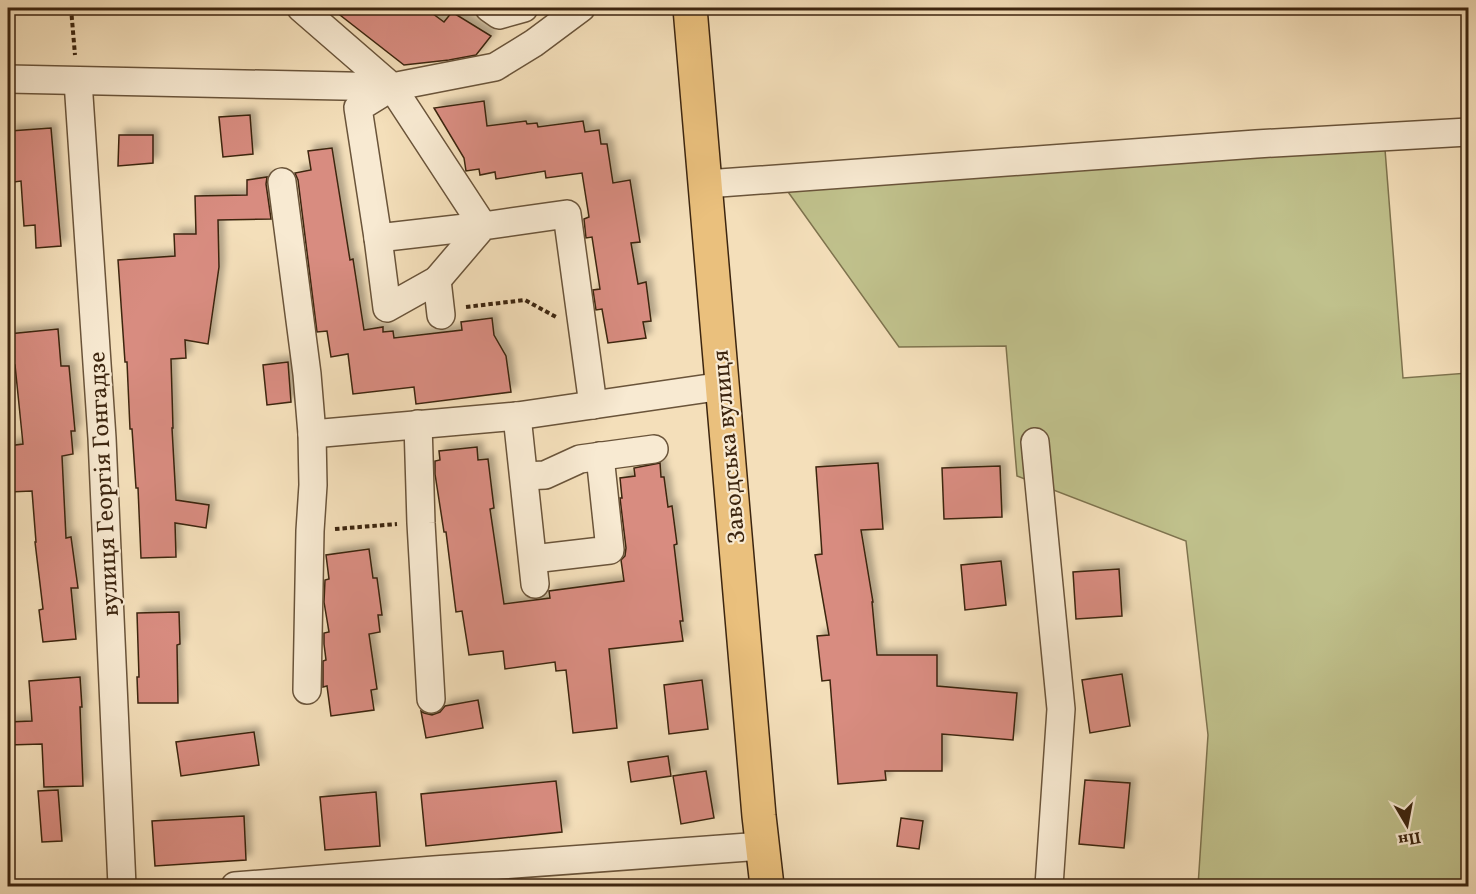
<svg xmlns="http://www.w3.org/2000/svg" width="1476" height="894" viewBox="0 0 1476 894" font-family="Vollkorn,serif">
<defs>
<filter id="shadow"><feDropShadow dx="5.5" dy="-5.5" stdDeviation="3" flood-color="#0004"/></filter>
</defs>
<rect width="100%" height="100%" fill="#f4dfba"/>
<filter id="stains"><feTurbulence type="fractalNoise" baseFrequency=".00333" numOctaves="4"/><feColorMatrix values="0 0 0 0 .2 0 0 0 0 .09 0 0 0 0 .02 0 0 0 .5 -.17"/></filter>
<radialGradient id="worn" r=".72"><stop offset=".6" stop-color="#630" stop-opacity="0"/><stop offset="1" stop-color="#630" stop-opacity=".3"/></radialGradient>
<path fill="#c0c18c" stroke="#7e734e" stroke-width="1.5" d="M1383 124 1403 378 1468 373V886H1198L1208 735 1186 541 1017 476 1006 346 899 347 781 182Z"/>
<g fill="#d88c80" stroke="#3c250f" stroke-width="1.5" filter="url(#shadow)">
<path d="M331 8H425L444 22 452 12 491 36 476 55 449 60 404 65Z"/>
<path d="M484 101 487 126 526 121 527 124 537 123 538 127 583 121 585 132 599 130 601 144H607L613 183 630 180 640 242 631 243 638 284 646 282 651 321 643 322 646 338 608 343 602 309 596 310 593 290 600 289 592 237 586 238 584 219 589 217 582 173 546 178 545 171 496 179 495 172 480 175 479 169 466 171 464 158 434 108Z"/>
<path d="M250 115 253 154 223 157 219 117Z"/>
<path d="M51 128 61 246 36 248 35 225 24 226 21 181 14 182 10 131Z"/>
<path d="M119 135H153V163L118 166Z"/>
<path d="M332 148 350 260 353 259 364 330 383 327V332L393 331 394 338 462 330 461 322 492 318 494 335 506 356 511 392 416 404 414 387 353 394 348 354 331 357 327 331 317 332 298 180 295 173 311 170 308 151Z"/>
<path d="M267 177 266 184 271 219 218 220 219 267 208 344 185 340 186 358 171 359 173 428H172L176 500 209 505 206 528 175 523 176 557 141 558 138 488H136L132 429H130L127 362H125L118 260 175 256 174 234H196L195 196 247 195V180Z"/>
<path d="M58 329 61 366H69L75 431H71L73 454 62 456 66 538 71 537 78 588H71L76 639 43 642 39 610 43 609 35 542H36L32 491 9 492 8 446 23 444 15 365 8 366V334Z"/>
<path d="M288 362 291 402 267 405 263 365Z"/>
<path d="M477 447 478 460 488 459 494 508 490 509 504 604 550 598 549 591 624 581 621 560 625 556 626 548 620 498H622L620 478 635 476 634 468 660 463 661 477H664L668 507 672 506 677 544 674 545 683 621H680L683 641 609 649 617 728 573 733 566 670 556 671 555 662 505 669 503 651 469 655 462 611 456 612 446 532H444L435 474V461L440 460 439 451Z"/>
<path d="M878 463 883 529 861 530 873 602H872L877 655H937V686L1017 693 1013 740 942 734V771H885L886 780 838 784 830 680 822 681 817 636 829 635 815 555 822 554 816 467Z"/>
<path d="M1000 466 1002 517 944 519 942 468Z"/>
<path d="M369 549 373 578H377L382 615H378L380 632 369 634 377 689 371 690 374 710 331 716 327 686 323 687V661L326 660 324 644V633L329 632 324 602 325 580 329 579 326 555Z"/>
<path d="M1001 561 1006 605 965 610 961 565Z"/>
<path d="M1119 569 1122 616 1076 619 1073 572Z"/>
<path d="M179 612 180 644 177 645 178 703H138L137 677H139L137 613Z"/>
<path d="M1122 674 1130 726 1090 733 1082 680Z"/>
<path d="M80 677 82 707H80L83 786 44 787 42 744 8 745V722L32 721 29 681Z"/>
<path d="M702 680 708 729 669 734 664 685Z"/>
<path d="M478 700 483 728 426 738 421 711 424 713 432 715 440 712 445 706Z"/>
<path d="M254 732 259 765 181 776 176 742Z"/>
<path d="M668 756 671 776 631 782 628 762Z"/>
<path d="M706 771 714 818 681 824 673 776Z"/>
<path d="M1085 780 1130 783 1124 848 1079 844Z"/>
<path d="M556 781 562 832 426 846 421 794Z"/>
<path d="M58 790 62 841 42 842 38 791Z"/>
<path d="M376 792 380 846 325 850 320 797Z"/>
<path d="M244 816 246 860 155 866 152 821Z"/>
<path d="M901 818 923 821 919 849 897 846Z"/>
</g>
<g fill="none" stroke-linecap="round" stroke-linejoin="round">
<defs>
<g id="minor">
<path d="M301 8 392 87 495 67 534 43 581 8"/>
<path d="M489 8 499 15 524 8"/>
<path d="M8 79 392 87"/>
<path d="M78 81 102 438 122 886"/>
<path d="M392 87 483 226 378 238 358 108Z"/>
<path d="M282 182 307 374 312 434 313 485 310 531 307 690"/>
<path d="M706 184 1256 144 1468 132"/>
<path d="M378 238 387 308 437 280 483 226 567 214 593 405"/>
<path d="M437 280 441 315"/>
<path d="M517 416 535 584"/>
<path d="M418 424 421 523 431 699"/>
<path d="M312 434 517 416 723 386"/>
<path d="M1035 442 1061 709 1049 886"/>
<path d="M524 476 545 475 580 459 654 449"/>
<path d="M533 559 610 550 600 456"/>
<path d="M235 886 434 870 762 846"/>
</g>
<path id="major" d="M690 8 759 816 767 886"/>
</defs>
<use href="#minor" stroke="#6a543a" stroke-width="30"/>
<use href="#major" stroke="#3c250f" stroke-width="36"/>
<g stroke="#3c250f" stroke-width="4" stroke-dasharray="4.5 3" stroke-linecap="butt">
<path d="M71 8 75 55"/>
<path d="M466 307 525 300 556 317"/>
<path d="M335 529 397 524"/>
</g>
<use href="#minor" stroke="#f8ead2" stroke-width="27"/>
<use href="#major" stroke="#eac07d" stroke-width="33"/>
</g>
<g text-anchor="middle" stroke-width="4.5" stroke-linejoin="round" paint-order="stroke">
<g font-size="24" fill="#3c250f" stroke="#f8ead2">
<text transform="translate(728 447) rotate(-95)" y="8">Заводська вулиця</text>
<text transform="translate(103 484) rotate(-93)" y="8">вулиця Георгія Гонгадзе</text>
</g>
</g>
<rect width="1476" height="894" fill="none" stroke="#f4dfba" stroke-width="30"/>
<rect x="9" y="9" width="1458" height="876" fill="none" stroke="#3c250f" stroke-width="3"/>
<rect x="15" y="15" width="1446" height="864" fill="none" stroke="#3c250f" stroke-width="1.5"/>
<g transform="translate(1407 825) rotate(170)" stroke="#f8ead2" stroke-width="4.5" paint-order="stroke">
<path d="M0-4.5L10 22L0 15L-10 22Z" fill="#3c250f"/>
<text y="-9" font-size="16" font-weight="bold" text-anchor="middle" fill="#3c250f">Пн</text>
</g>
<rect width="100%" height="100%" filter="url(#stains)"/>
<rect width="100%" height="100%" fill="url(#worn)"/>
</svg>
